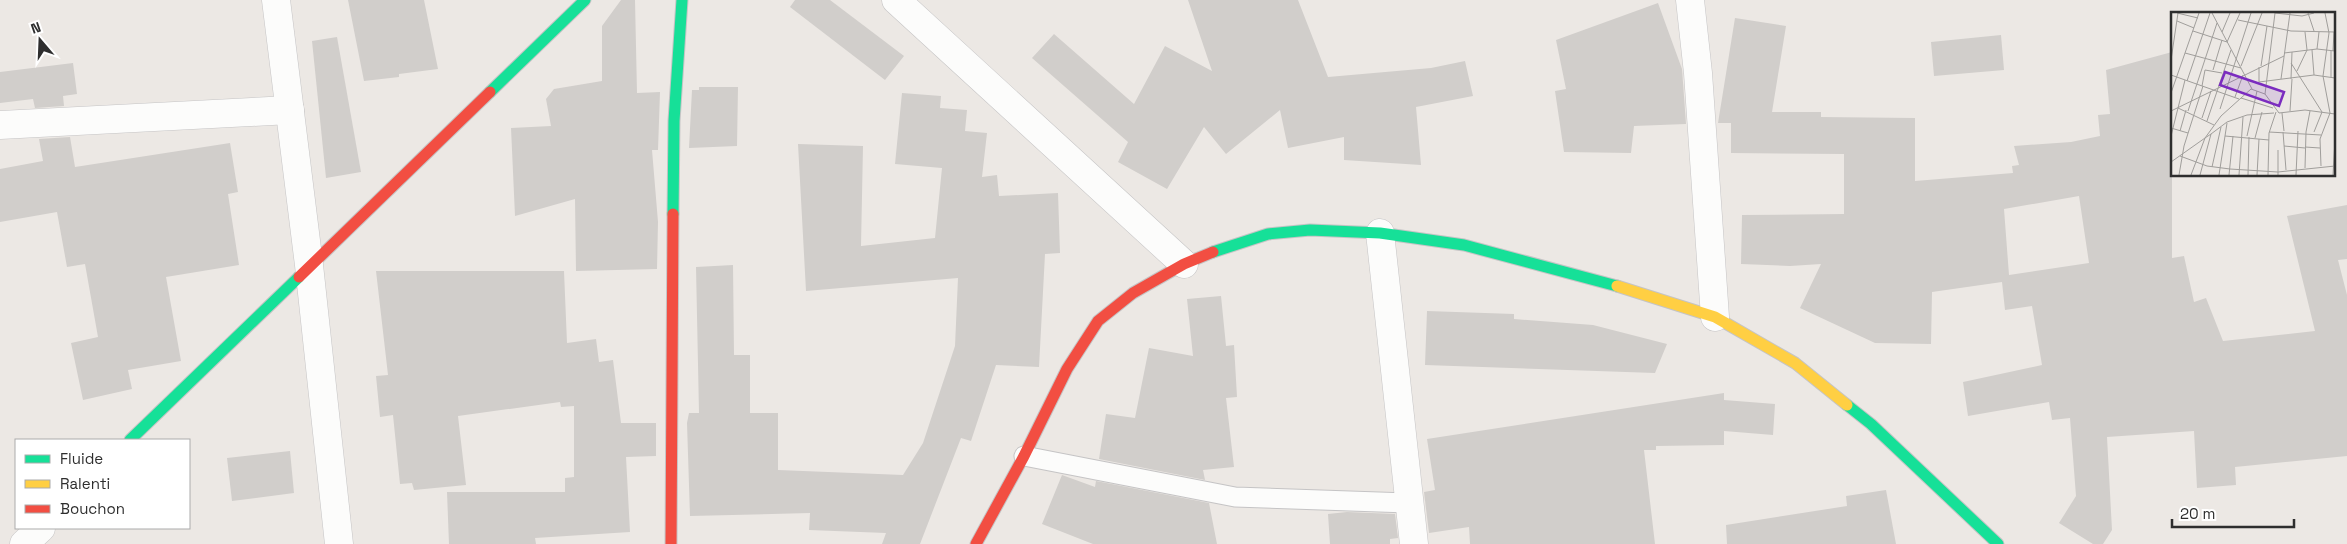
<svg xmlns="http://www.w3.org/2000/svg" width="2347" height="544" viewBox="0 0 2347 544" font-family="'Space Grotesk',sans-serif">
<rect width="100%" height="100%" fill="#ece8e4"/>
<g fill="#d1cecb" fill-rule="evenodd">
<path d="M348 0H424L438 69 399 74V77L364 81Z"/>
<path d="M621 0H635L637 93 660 92 658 150H652L658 222 657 269 576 271 575 199 515 216 511 128 551 126 546 99 554 89 602 81V26Z"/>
<path d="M795 0H830L904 56 885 80 790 7Z"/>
<path d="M1188 0H1298L1328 77 1431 68 1465 61 1473 96 1416 107 1421 165 1344 160V137L1288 148 1280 110 1226 154 1204 127 1167 189 1118 162 1128 142 1032 58 1054 34 1134 104 1165 46 1212 71Z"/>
<path d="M1658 3 1682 69 1686 124 1634 126 1631 153 1564 152 1555 91 1566 89 1556 40Z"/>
<path d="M1735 18 1786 26 1772 112H1821V117L1915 118V181L2013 173 2012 166 2019 165 2014 146 2071 142 2100 136 2098 115 2110 114 2106 70 2172 52V258L2184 256 2194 302 2206 298 2223 341 2315 331 2287 216 2347 205V259L2338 260 2347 295V456L2235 467 2236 485 2197 488 2194 431 2107 437 2112 530 2103 544H2093L2059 523 2076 496 2070 418 2052 420 2049 402 1968 416 1963 382 2042 365 2032 306 2005 310 2002 282 1932 292 1931 344 1875 343 1800 308 1821 264 1790 266 1741 264 1742 215 1844 214V154L1731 153V123H1718ZM2079 196 2089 263 2009 275 2004 209Z"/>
<path d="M2001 35 2004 70 1934 76 1931 42Z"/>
<path d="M337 37 361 172 326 178 312 41Z"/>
<path d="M73 63 77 94 63 96 64 106 35 108 33 99 0 103V72Z"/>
<path d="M699 87H738L737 146 689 148 692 90H699Z"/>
<path d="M902 93 941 96 940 108 967 110 965 131 987 133 982 177 997 175 999 196 1058 193 1060 253 1045 254 1039 367 996 365 971 441 961 438 920 544H882L886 533 809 530 810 513 690 516 687 423 689 413H699L696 267 733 265 734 355H750V413H778V470L903 475 923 443 955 346 958 278 806 291 798 144 863 146 861 246 935 238 942 168 895 164Z"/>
<path d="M70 137 75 167 230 143 238 192 228 194 239 265 166 277 181 361 128 370 132 389 83 400 71 343 98 337 85 264 67 267 57 212 0 222V169L43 161 39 139Z"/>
<path d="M376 271H564L567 343 596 339 599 362 613 360 621 423H656V456L626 457 630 532 535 538 536 544H449L447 492H565V478L574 477V406L561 407 560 402 458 416 466 485 414 490 412 483 400 484 393 415 380 417 376 376 388 375Z"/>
<path d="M1221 296 1226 346 1234 345 1237 397 1226 398 1234 467 1203 470 1205 480 1099 459 1106 414 1135 418 1149 348 1193 356 1187 299Z"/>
<path d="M1427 311 1514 314V319L1593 325 1667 344 1655 373 1425 365Z"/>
<path d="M1724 393V400L1775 404 1773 435 1724 431V445L1656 446V450H1644L1655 544H1470L1469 527 1429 533 1424 492 1435 490 1427 439Z"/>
<path d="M290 451 294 493 232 501 227 458Z"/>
<path d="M1062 475 1095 487 1096 481 1209 503 1217 544H1093L1042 524Z"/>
<path d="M1886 490 1896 544H1727L1726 525 1847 506 1846 496Z"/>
<path d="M1347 512 1395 514 1398 538 1390 539V544H1330L1328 514Z"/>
</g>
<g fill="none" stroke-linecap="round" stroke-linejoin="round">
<defs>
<path id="lane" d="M1024 456 1235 497 1408 503"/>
<g id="street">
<path d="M276 0 309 265 339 544"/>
<path d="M896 0 1184 264"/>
<path d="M1690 0 1698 73 1715 317"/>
<path d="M0 125 290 110"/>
<path d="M1380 233 1414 544"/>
<path d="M24 544 41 528"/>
</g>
<g id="fast">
<path d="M490 92 585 0"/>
<path d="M673 214 674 121 682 0"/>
<path d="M1213 252 1268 234 1310 230 1380 233 1464 245 1617 286"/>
<path d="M1847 405 1871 424 1998 544"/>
<path d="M130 440 299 277"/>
</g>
<path id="slow" d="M1617 286 1715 317 1795 363 1847 405"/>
<g id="jam">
<path d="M299 277 490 92"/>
<path d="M671 544 673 214"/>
<path d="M976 544 1024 456 1067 369 1098 321 1133 293 1184 264 1213 252"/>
</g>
</defs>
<use href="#lane" stroke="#c5c4c5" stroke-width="21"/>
<use href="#street" stroke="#c5c4c5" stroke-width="29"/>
<use href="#fast" stroke="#c5c4c5" stroke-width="13"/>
<use href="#slow" stroke="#c5c4c5" stroke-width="13"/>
<use href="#jam" stroke="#c5c4c5" stroke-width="13"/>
<use href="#lane" stroke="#fcfcfb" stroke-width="19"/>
<use href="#street" stroke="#fcfcfb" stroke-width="28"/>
<use href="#fast" stroke="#16e098" stroke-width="11"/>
<use href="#slow" stroke="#ffcf43" stroke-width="11"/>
<use href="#jam" stroke="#f24e42" stroke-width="11"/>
</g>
<g transform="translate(2171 12)">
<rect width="164" height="164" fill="#ece8e4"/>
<path fill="none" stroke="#a09e9b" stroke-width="1" d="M6 1 27 6M41 1 81 77M104 1 131 4 143 1M137 1 143 19M67 8 120 19 164 20M6 9 23 16M22 19 56 30 69 1M51 20 59 1M146 37 148 20M141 38 143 63M162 39 163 20M14 41 70 56M113 41 146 37 164 39M0 48 7 1M120 51 151 100 143 120M70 54 91 1M90 54 96 14M88 55V70L143 63 164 66M42 58 51 28M126 59 136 38 134 20M0 63 68 87M160 65V39M110 67 119 1M120 67 121 40M16 69 39 1M31 74 34 58 51 61M0 81 28 1M94 82 104 1M64 85 72 63M70 86 102 96M7 96 43 113M49 97 80 1M0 99 113 44M17 99 46 11M119 99 121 67M111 101 113 119M31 106 40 79M36 109 60 38M0 116 17 121M9 119 15 98M98 120 150 123M112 120 115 158M0 124 14 68M54 124 98 128M76 124 86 79M84 126 91 100M113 134 134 136M134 135 149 136M107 138V163M9 144 36 154 59 157 107 160 164 154M0 150 34 126 50 104 80 77 94 82 108 101 134 98 164 102M150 154 149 127 159 101 152 64 158 21 154 1M41 155 50 115M134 156 135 120 139 99M8 163 13 134 32 74M20 163 34 126 40 122 56 110 76 103 103 101M29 163 40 122M48 163 56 111M58 163 62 124M68 163 72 105M77 163 78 125M86 163 88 127M97 163 98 121 105 100M125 163 127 119M162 163 164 128"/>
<path fill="#7b2cbf" fill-opacity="0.15" stroke="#7b2cbf" stroke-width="2.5" d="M54 60 113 80 108 94 49 73Z"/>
<rect width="164" height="164" fill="none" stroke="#2e2e2e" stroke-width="2.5"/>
</g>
<rect x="15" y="439" width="175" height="90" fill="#ffffff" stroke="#ababab"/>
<rect x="25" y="455" width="25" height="8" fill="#16e098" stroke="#ababab"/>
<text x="60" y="464" font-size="15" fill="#2e2e2e">Fluide</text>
<rect x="25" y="480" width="25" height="8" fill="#ffcf43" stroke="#ababab"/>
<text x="60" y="489" font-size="15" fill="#2e2e2e">Ralenti</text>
<rect x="25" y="505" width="25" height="8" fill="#f24e42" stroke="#ababab"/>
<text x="60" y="514" font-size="15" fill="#2e2e2e">Bouchon</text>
<g transform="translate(40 40) rotate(341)" stroke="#ffffff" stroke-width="4" paint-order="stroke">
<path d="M0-4L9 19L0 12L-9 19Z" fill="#2e2e2e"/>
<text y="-8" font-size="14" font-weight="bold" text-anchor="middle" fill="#2e2e2e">N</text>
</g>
<path d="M2172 519v8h122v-8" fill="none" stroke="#2e2e2e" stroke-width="2.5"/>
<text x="2180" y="519" font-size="15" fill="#2e2e2e" stroke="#ffffff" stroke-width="4" paint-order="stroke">20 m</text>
</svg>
